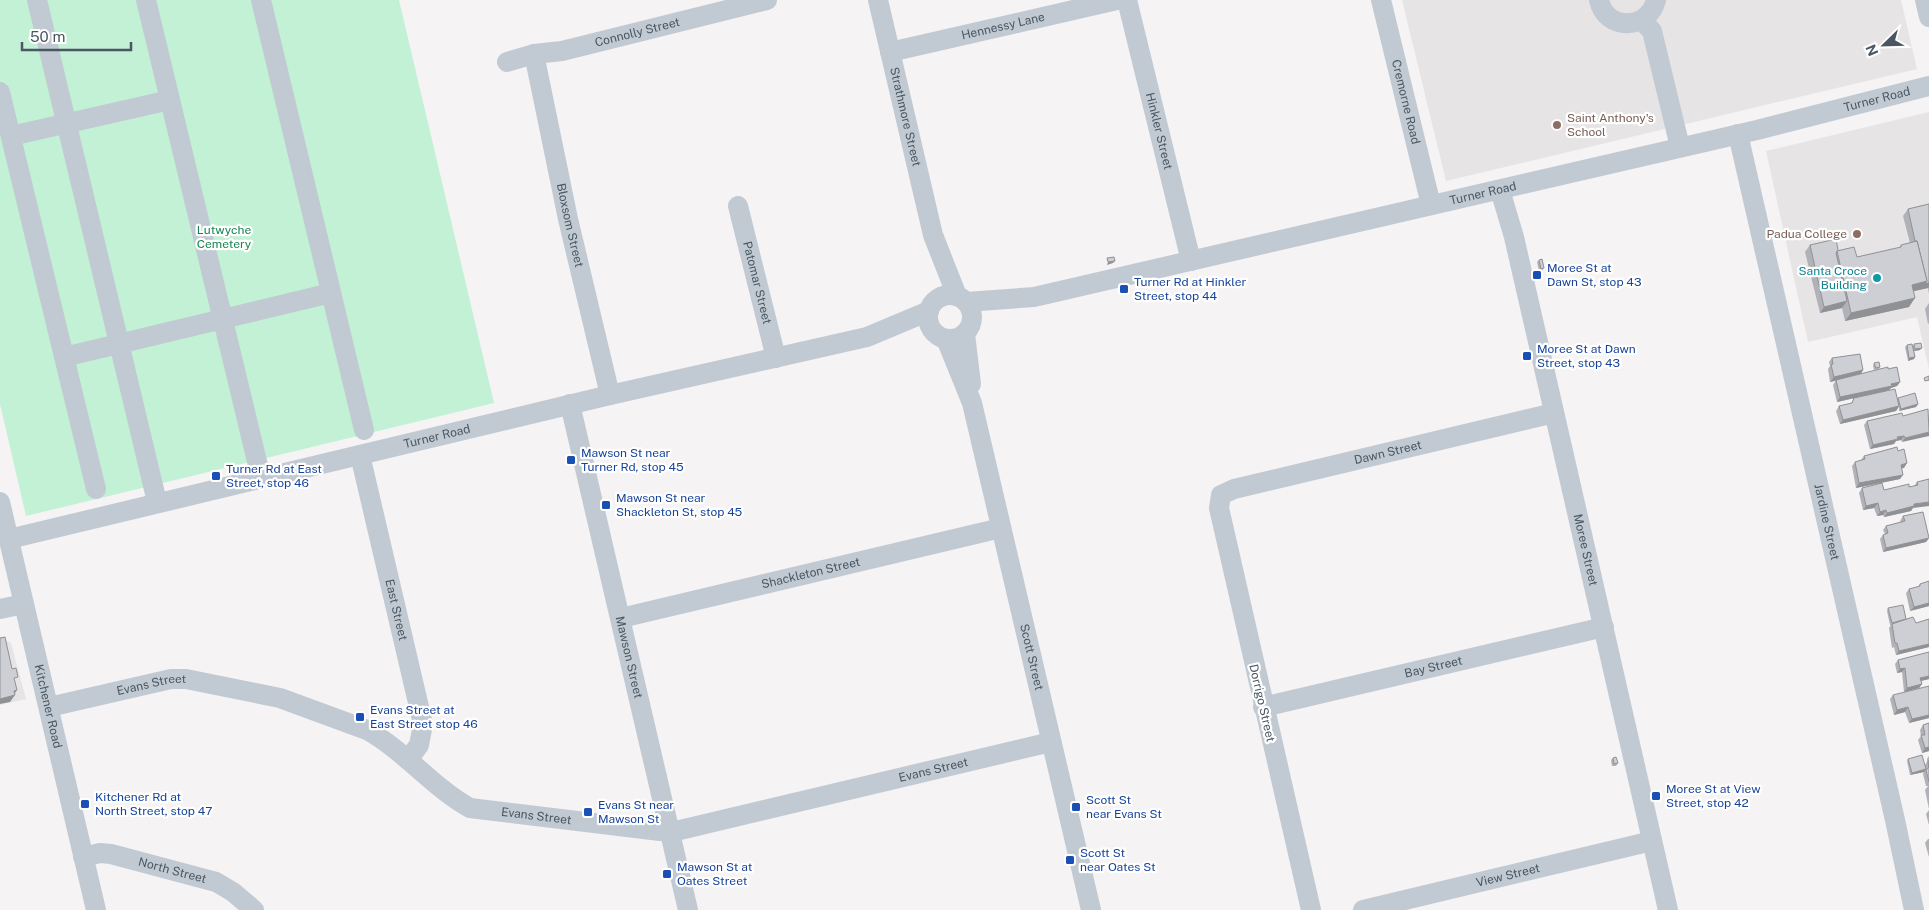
<svg xmlns="http://www.w3.org/2000/svg" width="1929" height="910" viewBox="0 0 1929 910" font-family="'Public Sans',sans-serif">
<rect width="100%" height="100%" fill="#f5f3f3"/>
<g fill="#e6e4e5">
<path d="M1402 0H1901L1917 69 1446 181Z"/>
<path d="M1929 112V369L1917 317 1808 342 1766 151Z"/>
<path d="M0 637 11 643 26 699 0 705Z"/>
</g>
<path fill="#c3f1d5" d="M0 0H399L494 403 26 516 0 404Z"/>
<g fill="none" stroke-linecap="round" stroke-linejoin="round">
<g stroke="#c1cad2" stroke-width="20">
<path d="M37 0 157 502"/>
<path d="M146 0 261 478"/>
<path d="M261 0 364 430"/>
<path id="s1" d="M878 0 933 235 957 296"/>
<path id="s2" d="M1127 0 1191 261"/>
<path id="s3" d="M1381 0 1431 205"/>
<path d="M1599 0C1606 32 1649 30 1656 0"/>
<path d="M1925 0 1929 17"/>
<path d="M1642 21 1652 31 1680 147"/>
<path id="s4" d="M890 52 1117 0"/>
<path id="s5" d="M534 54 568 219 610 395"/>
<path id="s6" d="M507 62 534 54 562 51 767 0"/>
<path d="M0 92 96 489"/>
<path id="s7" d="M1738 134 1895 820 1914 910"/>
<path d="M11 136 170 100"/>
<path id="s8" d="M1500 190 1514 237 1668 910"/>
<path id="s9" d="M738 206 776 358"/>
<circle cx="950" cy="317" r="22"/>
<path id="s10" d="M966 302 1034 297 1757 130 1929 86"/>
<path d="M965 334 971 384"/>
<path id="s11" d="M946 339 972 403 1091 910"/>
<path d="M64 357 331 293"/>
<path id="s12" d="M570 404 688 910"/>
<path id="s13" d="M360 455 423 724 419 745 408 760"/>
<path id="s14" d="M0 502 96 910"/>
<path id="s15" d="M9 539 610 395 867 337 929 311"/>
<path d="M0 609 24 604"/>
<path id="s16" d="M621 618 1001 528"/>
<path id="s17" d="M49 707 171 679H186L280 698 367 730C405 751 432 787 470 808L660 831 680 830 1051 742"/>
<path id="s18" d="M1263 707 1604 627"/>
<path id="s19" d="M83 857 100 853 111 854 216 882 233 892 254 910"/>
<path id="s20" d="M1311 910 1219 508 1221 495 1234 489 1554 413"/>
<path id="s21" d="M1363 910 1652 841"/>
</g>
</g>
<g fill="#b0b2b7">
<path d="M1929 204V294L1928 288 1913 291 1909 307 1845 321 1842 308 1820 313 1805 252 1810 245 1838 250 1857 257 1899 248 1901 245 1910 243 1903 216 1908 209Z"/>
<path d="M1539 260 1543 270 1539 271 1537 262Z"/>
<path d="M1929 303V323L1928 324 1925 309Z"/>
<path d="M1914 344 1920 350 1914 351 1915 357 1914 359 1908 361 1905 347 1907 345 1913 346Z"/>
<path d="M1832 358 1863 370 1861 374 1888 369 1900 382 1897 386 1891 388 1889 390 1897 399 1898 398 1918 404 1916 407 1899 411V407L1896 411 1840 424 1836 411 1839 406 1851 404 1854 398 1878 393 1837 402 1833 385 1836 380 1849 377 1830 382 1828 369 1830 366 1829 362Z"/>
<path d="M1874 363 1880 367 1879 369 1874 370 1873 366Z"/>
<path d="M1928 409 1902 442 1901 440 1896 441 1894 444 1870 449 1864 425 1867 421 1903 416Z"/>
<path d="M1898 451 1904 468H1902L1900 479 1856 488 1852 466 1855 462 1861 460 1864 456Z"/>
<path d="M1929 479 1911 511 1884 517 1883 515 1877 516 1874 508 1863 510 1859 493 1862 488 1884 490 1909 487 1914 486 1917 482Z"/>
<path d="M1903 516 1929 538 1926 542 1883 552 1880 539 1883 535 1885 534 1883 530 1886 526 1901 522 1900 521Z"/>
<path d="M1929 581V606L1910 611 1906 593 1909 589 1918 587 1920 584Z"/>
<path d="M1888 608 1906 619 1916 623 1929 619V647L1896 655 1894 647 1892 648 1889 628 1891 625H1890L1887 611Z"/>
<path d="M1929 652V679L1921 681 1922 684 1919 688 1904 692 1902 672 1897 673 1895 664 1898 660Z"/>
<path d="M1893 695 1929 718 1909 723 1905 712 1894 715 1890 699Z"/>
<path d="M1929 723V751L1922 753 1918 740 1921 736 1920 730 1923 725Z"/>
<path d="M1929 756V809L1925 790 1928 786H1926L1923 774 1925 770 1924 772 1910 775 1907 761 1908 759 1925 765 1927 762V759Z"/>
<path d="M1613 758 1618 763 1616 766H1612L1611 760Z"/>
<path d="M1929 810V825L1926 814Z"/>
<path d="M1928 839H1929V857L1925 843Z"/>
</g>
<g fill="#909195">
<path d="M1115 261 1113 263 1107 265 1108 262Z"/>
<path d="M1927 281 1929 283V287L1928 288 1906 293 1912 285Z"/>
<path d="M1915 298 1909 307 1845 321 1851 313Z"/>
<path d="M1847 301 1842 308 1820 313 1824 307Z"/>
<path d="M1922 348 1920 350 1914 351 1915 349Z"/>
<path d="M1915 357 1914 359 1908 361 1909 358Z"/>
<path d="M1863 370 1860 375 1830 382 1834 377Z"/>
<path d="M1900 382 1897 386 1891 388 1889 390 1837 402 1840 397Z"/>
<path d="M1918 404 1916 407 1899 411 1901 409Z"/>
<path d="M1899 406 1896 411 1840 424 1843 420Z"/>
<path d="M1929 432V436L1902 442 1905 438Z"/>
<path d="M1904 436 1901 440 1896 441 1894 444 1870 449 1873 445Z"/>
<path d="M1907 463 1904 468 1898 469 1901 465Z"/>
<path d="M1903 475 1900 479 1856 488 1859 483Z"/>
<path d="M1929 502V506L1913 508 1911 511 1884 517 1887 513 1914 504Z"/>
<path d="M1878 503 1874 508 1863 510 1866 506Z"/>
<path d="M1886 510 1883 515 1877 516 1880 512Z"/>
<path d="M1929 538 1926 542 1883 552 1886 548Z"/>
<path d="M1929 603V606L1910 611 1914 607Z"/>
<path d="M1929 644V647L1896 655 1899 651Z"/>
<path d="M1905 668 1902 672 1897 673 1900 669Z"/>
<path d="M1929 676V679L1917 682 1920 678Z"/>
<path d="M1922 684 1919 688 1904 692 1907 688Z"/>
<path d="M17 690 13 696 15 695 10 702 0 704V699L14 691Z"/>
<path d="M1908 707 1905 712 1894 715 1897 710Z"/>
<path d="M1929 715V718L1909 723 1912 719Z"/>
<path d="M1929 747V751L1922 753 1925 748Z"/>
<path d="M1926 769 1924 772 1910 775 1912 773Z"/>
</g>
<g fill="#cdcfd5" stroke="#909195">
<path d="M1929 204V283H1925L1927 281 1917 241H1915L1908 209Z"/>
<path d="M1836 239 1838 250 1836 253 1847 301 1824 307 1810 245Z"/>
<path d="M1917 241 1927 281 1912 285 1915 298 1851 313 1837 251 1854 247 1857 257 1901 247V245Z"/>
<path d="M1114 257 1115 261 1108 262 1107 258Z"/>
<path d="M1542 259 1544 268 1541 269 1539 260Z"/>
<path d="M1921 343 1922 348 1915 349 1914 344Z"/>
<path d="M1912 344 1915 357 1909 358 1907 345Z"/>
<path d="M1860 354 1863 370 1834 377 1831 365 1833 364 1832 358Z"/>
<path d="M1879 362 1880 367 1876 368 1874 363Z"/>
<path d="M1888 367V369L1897 367 1900 382 1891 384 1892 386 1840 397 1836 380Z"/>
<path d="M1929 376V380L1925 381 1924 378Z"/>
<path d="M1895 389 1899 406 1843 420 1839 406 1852 403 1854 398Z"/>
<path d="M1915 393 1918 404 1901 409 1898 398Z"/>
<path d="M1928 409 1929 432 1905 438 1904 436 1897 437 1898 439 1873 445 1867 421 1902 413 1903 416Z"/>
<path d="M1897 447 1898 451 1904 449 1907 463 1901 465 1903 475 1859 483 1855 462 1865 459 1864 456Z"/>
<path d="M1929 479V502L1914 504V506L1887 513 1886 510 1880 512 1878 503 1866 506 1862 488 1882 483 1884 490 1905 485 1909 484V487L1918 485 1917 482Z"/>
<path d="M1923 512 1929 538 1886 548 1883 535 1888 533 1886 526 1905 521 1903 516Z"/>
<path d="M1929 581V603L1914 607 1909 589 1920 586V584Z"/>
<path d="M1903 605 1906 619 1892 623 1888 608Z"/>
<path d="M1913 617 1916 623 1929 619V644L1899 651 1897 643H1895L1892 624Z"/>
<path d="M5 637 12 669 16 668 18 677 14 678 17 690 14 691 15 695 0 699V638Z"/>
<path d="M1929 652V676L1920 678 1922 684 1907 688 1905 668 1900 669 1898 660Z"/>
<path d="M1929 686V715L1912 719 1908 707 1897 710 1893 695Z"/>
<path d="M1929 723V747L1925 748 1921 735H1925L1923 725Z"/>
<path d="M1922 755 1926 769 1912 773 1908 759Z"/>
<path d="M1616 757 1618 763 1614 764 1613 758Z"/>
<path d="M1928 761H1929V782L1926 770 1929 767Z"/>
</g>
<g fill="#8d6e63" stroke="#fff" stroke-width="2">
<circle cx="1557" cy="125" r="5"/>
<circle cx="1857" cy="234" r="5"/>
</g>
<g fill="#1a4fb4" stroke="#fff" stroke-width="2">
<rect x="1532" y="270" width="10" height="10" rx="2.5"/>
<rect x="1119" y="284" width="10" height="10" rx="2.5"/>
<rect x="1522" y="351" width="10" height="10" rx="2.5"/>
<rect x="566" y="455" width="10" height="10" rx="2.5"/>
<rect x="211" y="471" width="10" height="10" rx="2.5"/>
<rect x="601" y="500" width="10" height="10" rx="2.5"/>
<rect x="355" y="712" width="10" height="10" rx="2.5"/>
<rect x="1651" y="791" width="10" height="10" rx="2.5"/>
<rect x="80" y="799" width="10" height="10" rx="2.5"/>
<rect x="1071" y="802" width="10" height="10" rx="2.5"/>
<rect x="583" y="807" width="10" height="10" rx="2.5"/>
<rect x="1065" y="855" width="10" height="10" rx="2.5"/>
<rect x="662" y="869" width="10" height="10" rx="2.5"/>
</g>
<circle fill="#0f9aa8" stroke="#fff" stroke-width="2" cx="1877" cy="278" r="5"/>
<g text-anchor="middle" stroke-width="4.5" stroke-linejoin="round" paint-order="stroke">
<g font-size="12" fill="#4a5661" stroke="#fff">
<text dy="4" stroke="none"><textPath href="#s4" startOffset="116">Hennessy Lane</textPath></text>
<text dy="4" stroke="none"><textPath href="#s6" startOffset="134">Connolly Street</textPath></text>
<text dy="4" stroke="none"><textPath href="#s10" startOffset="934">Turner Road</textPath></text>
<text dy="4" stroke="none"><textPath href="#s3" startOffset="105">Cremorne Road</textPath></text>
<text dy="4" stroke="none"><textPath href="#s1" startOffset="120">Strathmore Street</textPath></text>
<text dy="4" stroke="none"><textPath href="#s2" startOffset="135">Hinkler Street</textPath></text>
<text dy="4" stroke="none"><textPath href="#s10" startOffset="529">Turner Road</textPath></text>
<text dy="4" stroke="none"><textPath href="#s5" startOffset="175">Bloxsom Street</textPath></text>
<text dy="4" stroke="none"><textPath href="#s9" startOffset="79">Patomar Street</textPath></text>
<text dy="4" stroke="none"><textPath href="#s15" startOffset="440">Turner Road</textPath></text>
<text dy="4" stroke="none"><textPath href="#s20" startOffset="598">Dawn Street</textPath></text>
<text dy="4" stroke="none"><textPath href="#s7" startOffset="398">Jardine Street</textPath></text>
<text dy="4" stroke="none"><textPath href="#s8" startOffset="370">Moree Street</textPath></text>
<text dy="4" stroke="none"><textPath href="#s16" startOffset="195">Shackleton Street</textPath></text>
<text dy="4" stroke="none"><textPath href="#s13" startOffset="159">East Street</textPath></text>
<text dy="4" stroke="none"><textPath href="#s12" startOffset="260">Mawson Street</textPath></text>
<text dy="4" stroke="none"><textPath href="#s11" startOffset="330">Scott Street</textPath></text>
<text dy="4" stroke="none"><textPath href="#s18" startOffset="175">Bay Street</textPath></text>
<text dy="4" stroke="none"><textPath href="#s17" startOffset="105">Evans Street</textPath></text>
<text transform="translate(1262 703) rotate(77)" y="4">Dorrigo Street</text>
<text dy="4" stroke="none"><textPath href="#s14" startOffset="210">Kitchener Road</textPath></text>
<text dy="4" stroke="none"><textPath href="#s17" startOffset="930">Evans Street</textPath></text>
<text dy="4" stroke="none"><textPath href="#s17" startOffset="525">Evans Street</textPath></text>
<text dy="4" stroke="none"><textPath href="#s19" startOffset="92">North Street</textPath></text>
<text dy="4" stroke="none"><textPath href="#s21" startOffset="149">View Street</textPath></text>
</g>
<g font-size="12" fill="#785e54" stroke="#fff" text-anchor="start">
<text x="1567" y="122">Saint Anthony's<tspan x="1567" dy="14">School</tspan></text>
<text x="1847" y="238" text-anchor="end">Padua College</text>
</g>
<g font-size="12" fill="#17864f" stroke="#fff">
<text x="224" y="234">Lutwyche<tspan x="224" dy="14">Cemetery</tspan></text>
</g>
<g font-size="12" fill="#164399" stroke="#fff" text-anchor="start">
<text x="1547" y="272">Moree St at<tspan x="1547" dy="14">Dawn St, stop 43</tspan></text>
<text x="1134" y="286">Turner Rd at Hinkler<tspan x="1134" dy="14">Street, stop 44</tspan></text>
<text x="1537" y="353">Moree St at Dawn<tspan x="1537" dy="14">Street, stop 43</tspan></text>
<text x="581" y="457">Mawson St near<tspan x="581" dy="14">Turner Rd, stop 45</tspan></text>
<text x="226" y="473">Turner Rd at East<tspan x="226" dy="14">Street, stop 46</tspan></text>
<text x="616" y="502">Mawson St near<tspan x="616" dy="14">Shackleton St, stop 45</tspan></text>
<text x="370" y="714">Evans Street at<tspan x="370" dy="14">East Street stop 46</tspan></text>
<text x="1666" y="793">Moree St at View<tspan x="1666" dy="14">Street, stop 42</tspan></text>
<text x="95" y="801">Kitchener Rd at<tspan x="95" dy="14">North Street, stop 47</tspan></text>
<text x="1086" y="804">Scott St<tspan x="1086" dy="14">near Evans St</tspan></text>
<text x="598" y="809">Evans St near<tspan x="598" dy="14">Mawson St</tspan></text>
<text x="1080" y="857">Scott St<tspan x="1080" dy="14">near Oates St</tspan></text>
<text x="677" y="871">Mawson St at<tspan x="677" dy="14">Oates Street</tspan></text>
</g>
<g font-size="12" fill="#0d838f" stroke="#fff" text-anchor="end">
<text x="1867" y="275">Santa Croce<tspan x="1867" dy="14">Building</tspan></text>
</g>
</g>
<g transform="translate(1884 45) rotate(247)" stroke="#ffffff" stroke-width="4" paint-order="stroke">
<path d="M0-4L9 19L0 12L-9 19Z" fill="#4a5661"/>
<text y="-8" font-size="14" font-weight="bold" text-anchor="middle" fill="#4a5661">N</text>
</g>
<path d="M22 42v8h109v-8" fill="none" stroke="#4a5661" stroke-width="2.5"/>
<text x="30" y="42" font-size="15" fill="#4a5661" stroke="#ffffff" stroke-width="4" paint-order="stroke">50 m</text>
</svg>
